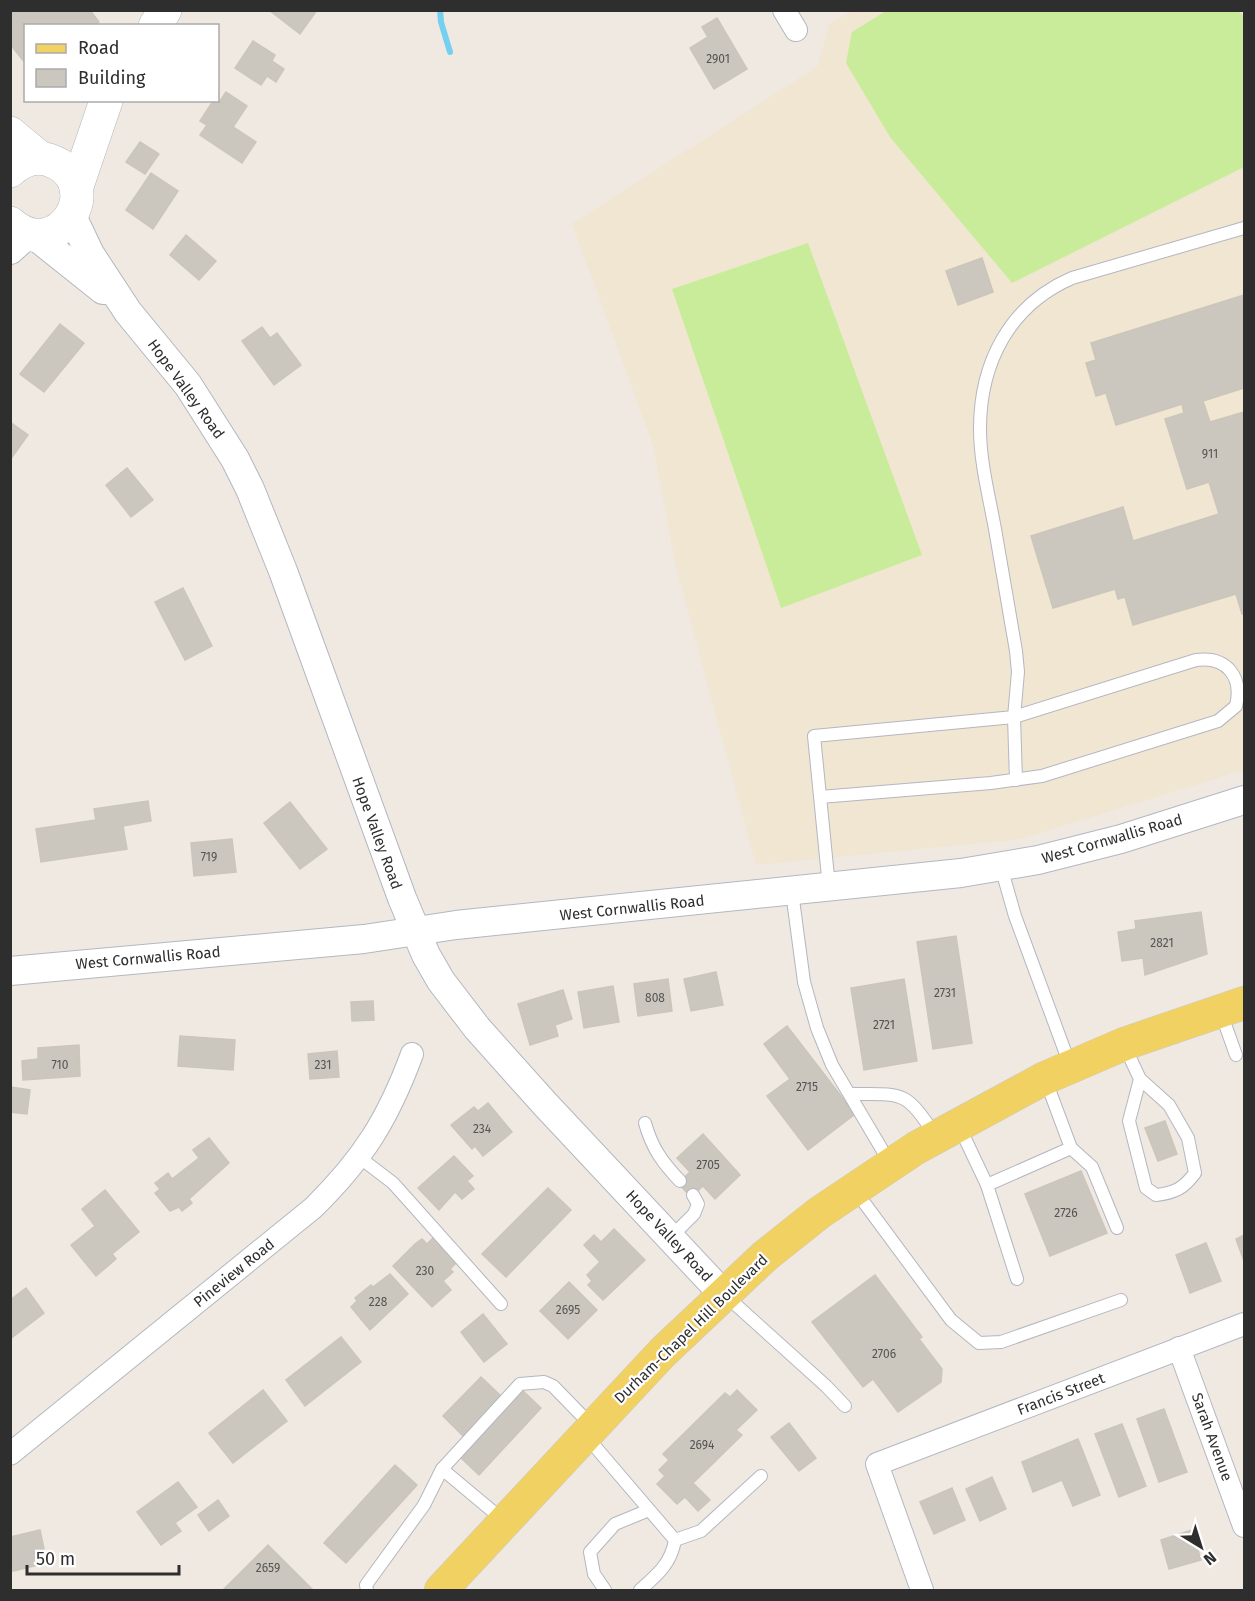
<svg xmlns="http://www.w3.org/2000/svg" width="1255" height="1601" viewBox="0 0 1255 1601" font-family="'Fira Sans',sans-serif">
<rect width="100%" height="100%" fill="#efe9e1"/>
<path fill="#f0e6d1" d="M852 11H1244V770L1020 839 756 865 676 567 653 445 572 224 818 66 829 24Z"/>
<g fill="#c9ec9a">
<path d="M886 11H1239L1244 17V167L1012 283 890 137 846 63 852 32Z"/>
<path d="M808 243 922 555 781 608 672 289Z"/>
</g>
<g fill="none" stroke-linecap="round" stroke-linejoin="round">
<path stroke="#75cff0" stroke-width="6" d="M440 10 441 22 450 52"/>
</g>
<g fill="#cbc7bf" stroke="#cbc5ba" stroke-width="1.5">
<path d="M10 10H90L99 22 94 26H26V64L10 44Z"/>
<path d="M269 10H317L300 34Z"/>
<path d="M717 18 747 69 714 89 690 48 708 37 702 27Z"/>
<path d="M253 41 275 55 272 61 284 69 276 82 267 76 261 85 235 68Z"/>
<path d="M226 92 247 106 233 127 256 142 242 163 200 135 207 125 200 121 213 101 218 104Z"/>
<path d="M140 142 159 154 145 174 126 162Z"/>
<path d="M151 173 178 191 153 229 126 210Z"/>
<path d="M186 235 216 261 199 280 170 255Z"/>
<path d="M982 258 993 292 958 305 946 271Z"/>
<path d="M1244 295V388L1203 401 1210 422 1244 412V613L1242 614 1236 594 1133 625 1125 597 1118 599 1115 589 1053 608 1031 536 1123 507 1133 541 1219 514 1209 482 1187 489 1165 419 1184 413 1182 404 1116 425 1106 393 1096 396 1086 363 1096 360 1091 343Z"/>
<path d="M60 324 84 343 44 392 20 374Z"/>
<path d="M262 327 270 338 277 333 301 365 274 385 242 341Z"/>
<path d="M10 422 28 435 10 460Z"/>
<path d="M127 468 153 500 131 517 106 485Z"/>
<path d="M183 588 212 646 185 660 155 602Z"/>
<path d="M148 801 151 821 123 826 127 849 41 862 36 829 96 820 94 809Z"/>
<path d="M290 802 327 849 300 869 264 823Z"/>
<path d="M232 839 236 872 194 876 191 843Z"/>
<path d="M1201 912 1207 954 1145 975 1143 958 1122 961 1118 932 1136 929 1135 921Z"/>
<path d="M956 936 972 1043 933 1049 917 942Z"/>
<path d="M716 972 723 1005 691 1011 684 979Z"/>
<path d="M668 979 672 1011 638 1016 634 984Z"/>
<path d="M904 979 917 1061 864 1070 851 988Z"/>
<path d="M613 986 619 1022 584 1028 578 992Z"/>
<path d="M563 990 572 1019 555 1025 558 1036 530 1045 518 1004Z"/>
<path d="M373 1001 374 1020 352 1021 351 1002Z"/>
<path d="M787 1026 855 1114 808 1150 767 1096 790 1079 764 1044Z"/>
<path d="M180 1036 235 1040 233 1070 178 1066Z"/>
<path d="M79 1045 80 1076 23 1080 22 1061 38 1059V1048Z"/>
<path d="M337 1051 339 1077 310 1079 308 1054Z"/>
<path d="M10 1087 30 1090 27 1114 10 1112Z"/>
<path d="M488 1103 512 1132 483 1156 475 1146 472 1149 451 1125 474 1107 478 1111Z"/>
<path d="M1165 1121 1177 1154 1158 1161 1145 1128Z"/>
<path d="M703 1134 740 1175 715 1199 677 1158Z"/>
<path d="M209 1138 229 1163 189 1199 192 1203 182 1211 179 1207 170 1211 155 1193 160 1189 155 1183 168 1173 172 1179 199 1158 193 1150Z"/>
<path d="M454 1156 473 1176 467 1181 474 1189 462 1199 455 1192 439 1210 418 1188Z"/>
<path d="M1081 1171 1107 1233 1050 1256 1025 1194Z"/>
<path d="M690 1172 703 1186 691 1197 678 1183Z"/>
<path d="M548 1188 571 1210 506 1277 482 1254Z"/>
<path d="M105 1190 139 1232 112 1254 116 1259 96 1276 71 1245 95 1226 82 1209Z"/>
<path d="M614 1229 645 1260 603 1300 588 1285 592 1281 587 1275 600 1262 584 1245 594 1235 601 1242Z"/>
<path d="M436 1235 459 1260 450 1269 453 1272 443 1281 451 1290 432 1307 393 1266 415 1244 422 1239 427 1244Z"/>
<path d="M1244 1235V1261L1236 1239Z"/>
<path d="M1206 1243 1221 1281 1190 1293 1176 1255Z"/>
<path d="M390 1274 408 1294 370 1330 351 1307 357 1301 355 1298 371 1285 373 1287Z"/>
<path d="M875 1275 922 1337 919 1339 942 1369 941 1382 898 1412 873 1379 863 1387 812 1322Z"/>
<path d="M569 1282 597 1310 568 1339 540 1311Z"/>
<path d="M26 1288 44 1313 10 1339V1300Z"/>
<path d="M483 1314 507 1344 484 1362 461 1332Z"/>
<path d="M341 1337 361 1362 305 1406 286 1380Z"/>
<path d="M481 1377 502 1397 463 1436 443 1416Z"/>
<path d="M263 1390 287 1421 233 1463 209 1433Z"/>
<path d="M522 1390 541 1408 479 1475 460 1457Z"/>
<path d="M737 1390 757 1410 736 1430 742 1435 693 1483 710 1500 698 1511 685 1497 677 1504 657 1484 665 1476 659 1470 669 1460 663 1454 725 1393 730 1397Z"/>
<path d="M1164 1409 1187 1472 1159 1482 1137 1419Z"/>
<path d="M789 1423 816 1458 799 1471 771 1437Z"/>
<path d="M1122 1424 1146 1486 1119 1497 1095 1434Z"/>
<path d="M1078 1439 1100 1495 1073 1506 1062 1480 1033 1492 1022 1462Z"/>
<path d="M395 1465 417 1485 346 1563 324 1543Z"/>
<path d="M992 1477 1006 1509 980 1521 966 1489Z"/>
<path d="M178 1482 197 1507 175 1523 181 1531 161 1545 137 1512Z"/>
<path d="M952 1488 965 1520 934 1534 920 1502Z"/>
<path d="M218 1500 229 1516 209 1531 198 1515Z"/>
<path d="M40 1530 47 1563 13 1571 10 1537Z"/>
<path d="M1192 1530 1201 1560 1169 1569 1161 1540Z"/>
<path d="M268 1545 313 1590H223Z"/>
</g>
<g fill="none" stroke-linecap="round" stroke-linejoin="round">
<defs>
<g id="service">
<path d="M1016 780 1014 717 1018 672 1016 651C1009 610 1002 570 995 529 989 496 980 462 980 429 980 362 1010 305 1072 278L1244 228"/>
<path d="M820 797 991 783 1042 776 1218 721 1236 706C1243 677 1227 656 1196 660L1014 717 814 736 829 887"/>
<path d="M1001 867 1015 916 1070 1065"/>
<path d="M792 892 804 982 817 1028 832 1065 890 1163"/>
<path d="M1221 1013 1236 1055"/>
<path d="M1124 1045 1140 1079 1169 1105 1188 1138 1195 1173C1184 1188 1175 1193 1156 1195L1146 1188 1129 1121 1140 1079"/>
<path d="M850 1094C904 1094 905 1090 935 1135"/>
<path d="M645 1123C652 1148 662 1162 680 1181"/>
<path d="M959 1126 987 1185"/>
<path d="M1071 1148 1092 1167 1117 1228"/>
<path d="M359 1157 393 1183 501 1304"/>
<path d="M854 1189 951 1320 979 1343 1001 1342 1121 1300"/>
<path d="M670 1238 694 1214 698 1204 693 1195"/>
<path d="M1017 1279 987 1185 1071 1148 1046 1081"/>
<path d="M725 1295 826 1386 845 1406"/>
<path d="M586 1436 675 1540C671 1564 657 1575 640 1590"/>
<path d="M442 1469 503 1520"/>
<path d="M675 1540 701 1531 761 1476"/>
<path d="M367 1590 366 1585 424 1505 442 1469 520 1384 544 1382 553 1386 592 1426"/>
<path d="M605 1590 594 1574 590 1552 615 1524 649 1510"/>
</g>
<g id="minor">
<path d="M784 10 796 30"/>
<path d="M1179 1348 1244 1526"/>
<path d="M10 1454 313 1208C363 1159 388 1119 412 1054"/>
<path d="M922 1590 877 1464 1244 1324"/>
</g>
<g id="tertiary">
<path d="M72 216 90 254 128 312 188 385 235 459 250 489 283 571 402 898 426 955 441 981 477 1028 545 1104 723 1294"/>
<path d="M34 235 103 290"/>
<path d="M10 250 28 234"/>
<path d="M10 971 364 939 456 925 961 873 1038 860 1121 839 1244 800"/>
</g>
<g id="secondary">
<path d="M155 26 165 10"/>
<path d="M10 133 40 158"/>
<path d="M10 171C21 161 35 155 49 160 110 181 59 267 10 223"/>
<path d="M76 189 106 101"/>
</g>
<path id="primary" d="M441 1590 663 1352 765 1256 819 1213 916 1148 1045 1078 1124 1044 1244 1003"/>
</defs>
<use href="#service" stroke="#b4b7c1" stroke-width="14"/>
<use href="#minor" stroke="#b4b7c1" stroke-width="24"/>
<use href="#tertiary" stroke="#b4b7c1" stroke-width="30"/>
<use href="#secondary" stroke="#b4b7c1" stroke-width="34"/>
<use href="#primary" stroke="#c9c9c9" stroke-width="34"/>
<use href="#service" stroke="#fff" stroke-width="12"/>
<use href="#minor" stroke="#fff" stroke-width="22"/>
<use href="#tertiary" stroke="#fff" stroke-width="28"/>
<use href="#secondary" stroke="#fff" stroke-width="33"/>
<use href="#primary" stroke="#f2d163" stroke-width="33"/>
</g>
<g text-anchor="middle" stroke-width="4.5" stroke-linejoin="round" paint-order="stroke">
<g font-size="12" fill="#555452">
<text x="718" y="63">2901</text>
<text x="1210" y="458">911</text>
<text x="209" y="861">719</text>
<text x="1162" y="947">2821</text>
<text x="945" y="997">2731</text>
<text x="655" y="1002">808</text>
<text x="884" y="1029">2721</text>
<text x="60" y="1069">710</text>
<text x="323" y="1069">231</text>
<text x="807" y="1091">2715</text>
<text x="482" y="1133">234</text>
<text x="708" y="1169">2705</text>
<text x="1066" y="1217">2726</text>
<text x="425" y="1275">230</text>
<text x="378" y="1306">228</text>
<text x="568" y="1314">2695</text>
<text x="884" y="1358">2706</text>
<text x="702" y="1449">2694</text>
<text x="268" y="1572">2659</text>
</g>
<g font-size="15" fill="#2e2e2e" stroke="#fff">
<text transform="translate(186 389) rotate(54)" y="5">Hope Valley Road</text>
<text transform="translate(377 833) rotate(70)" y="5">Hope Valley Road</text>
<text transform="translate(1112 839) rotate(-16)" y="5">West Cornwallis Road</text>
<text transform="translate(632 908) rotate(-6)" y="5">West Cornwallis Road</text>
<text transform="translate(148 958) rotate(-5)" y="5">West Cornwallis Road</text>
<text transform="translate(669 1236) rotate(47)" y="5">Hope Valley Road</text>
<text transform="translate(234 1273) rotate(-39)" y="5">Pineview Road</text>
<text transform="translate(691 1329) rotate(-44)" y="5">Durham-Chapel Hill Boulevard</text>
<text transform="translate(1061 1394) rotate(-21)" y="5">Francis Street</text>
<text transform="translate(1212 1437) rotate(70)" y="5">Sarah Avenue</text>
</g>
</g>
<rect width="1255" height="1601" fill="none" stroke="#2e2e2e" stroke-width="24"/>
<rect x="24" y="24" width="195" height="78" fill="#ffffff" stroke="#ababab" stroke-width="1.5"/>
<rect x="36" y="44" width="30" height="9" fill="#f2d163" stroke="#ababab" stroke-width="1.5"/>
<text x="78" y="54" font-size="18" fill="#2e2e2e">Road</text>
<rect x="36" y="69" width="30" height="18" fill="#cbc7bf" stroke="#ababab" stroke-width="1.5"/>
<text x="78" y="84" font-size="18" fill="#2e2e2e">Building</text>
<g transform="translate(1201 1547) rotate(142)" stroke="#ffffff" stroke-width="4.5" paint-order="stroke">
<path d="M0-4.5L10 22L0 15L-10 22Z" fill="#2e2e2e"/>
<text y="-9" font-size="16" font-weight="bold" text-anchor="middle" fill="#2e2e2e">N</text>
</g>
<path d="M27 1565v9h152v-9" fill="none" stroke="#2e2e2e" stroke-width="3"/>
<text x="36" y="1565" font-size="18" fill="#2e2e2e" stroke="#ffffff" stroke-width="4.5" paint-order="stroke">50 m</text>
</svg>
